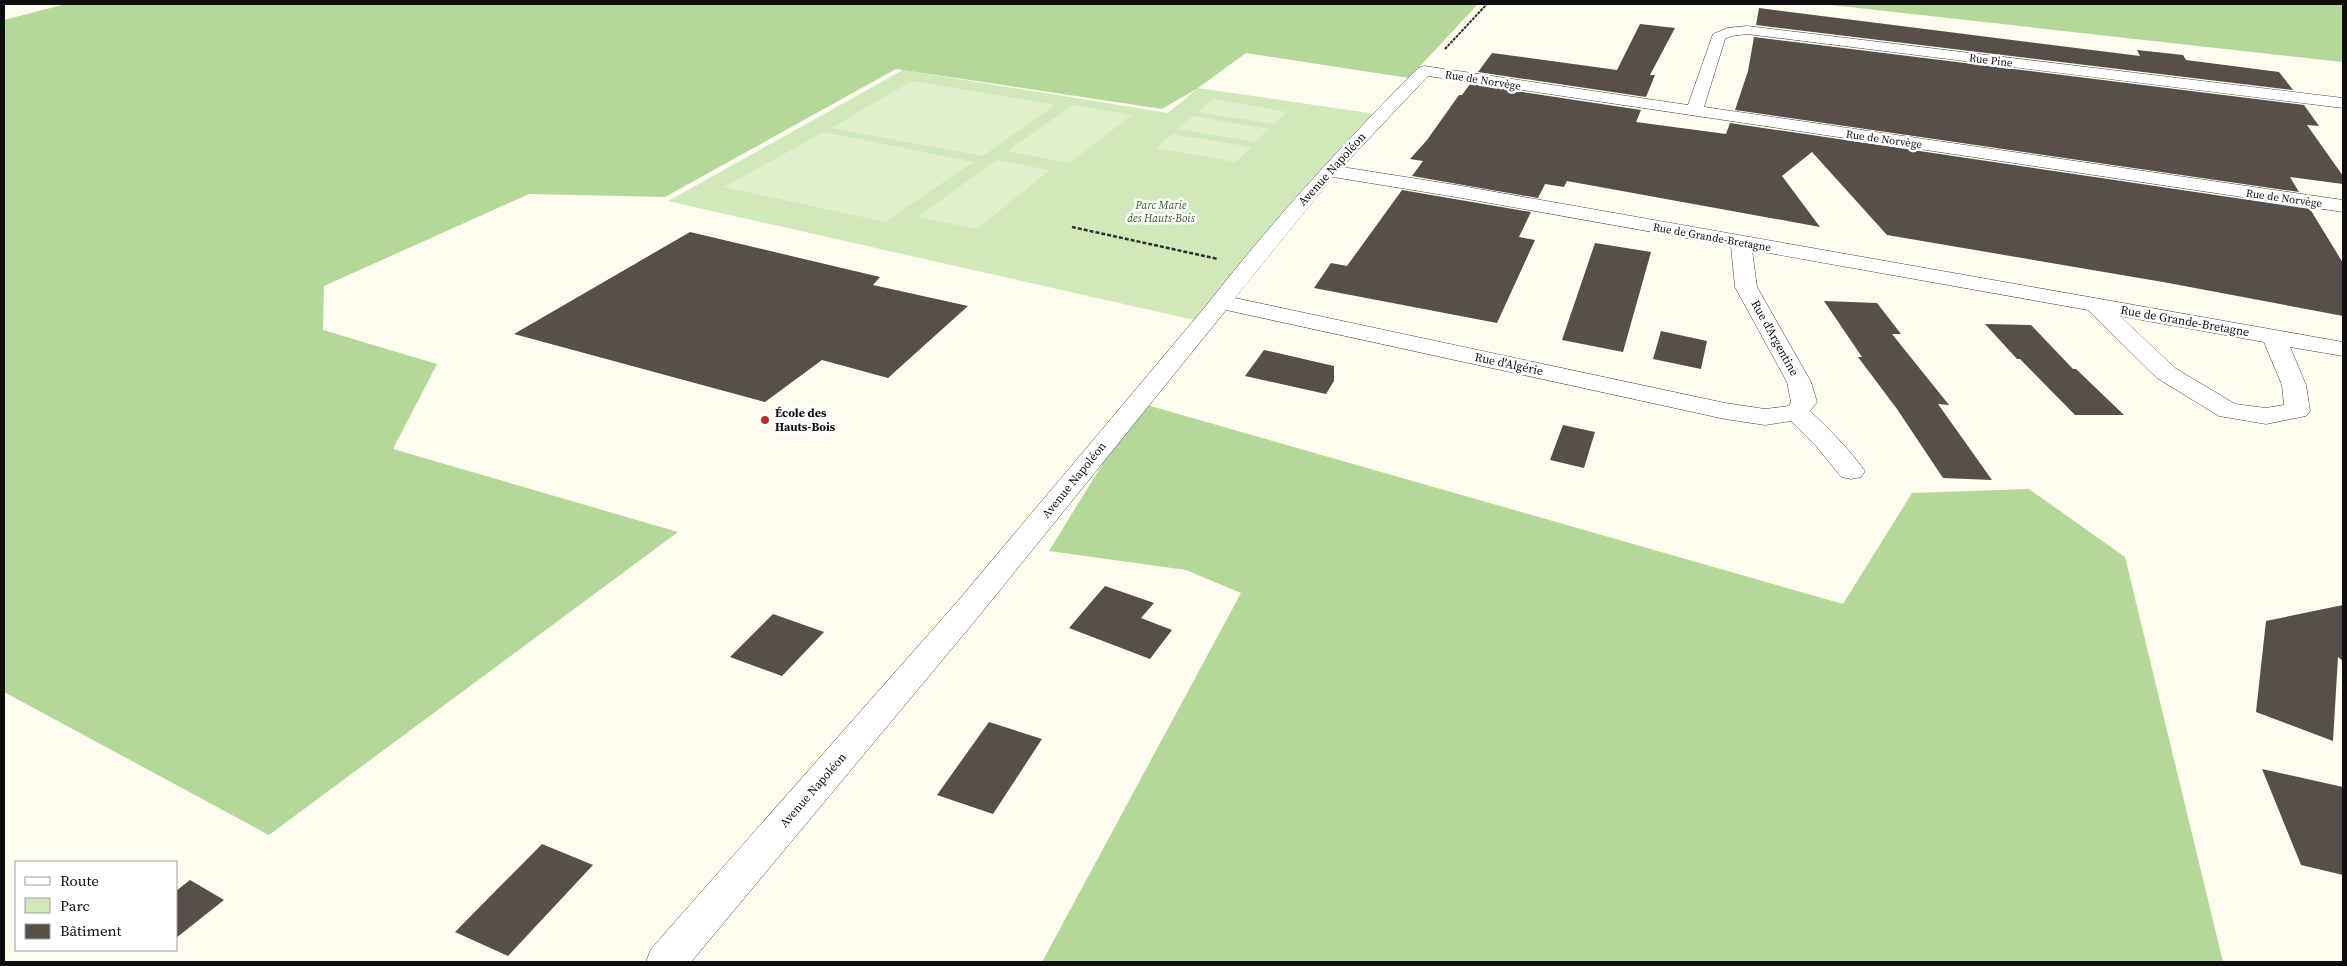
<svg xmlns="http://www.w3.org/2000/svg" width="2347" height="966" viewBox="0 0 2347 966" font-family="'Source Serif 4',serif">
<rect width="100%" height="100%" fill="#fefcef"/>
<path fill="#d0e8ba" d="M903 70 1168 113 1198 88 1376 114 1199 321 668 201Z"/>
<g fill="#b4d899">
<path d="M66 4H1478L1409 78 1246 53 1198 88 1162 109 896 69 665 197 529 194 324 286 323 330 437 364 393 449 678 532 269 835 4 692V20Z"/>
<path d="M1822 4H2343V62Z"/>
<path d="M1140 403 1843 604 1912 493 2029 489 2125 557 2223 962H1042L1241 593 1186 570 1049 551Z"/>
</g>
<g fill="#e2efcb">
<path d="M912 81 1055 105 983 156 831 128Z"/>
<path d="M1213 99 1287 112 1274 124 1198 112Z"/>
<path d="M1073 105 1132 115 1069 163 1007 151Z"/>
<path d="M1193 116 1269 129 1255 142 1177 129Z"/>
<path d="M824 132 973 162 885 222 724 187Z"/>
<path d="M1172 134 1251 147 1236 162 1156 148Z"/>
<path d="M996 160 1050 170 977 229 918 217Z"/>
</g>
<g fill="#564f4a">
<path d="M1759 8 2140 56 2137 50 2183 55 2186 60 2279 72 2293 90 1756 25Z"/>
<path d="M1640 24 1675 28 1650 75H1655L1646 97 1478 72 1492 53 1617 70Z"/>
<path d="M1754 37 2304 105 2319 126 2307 125 2343 176V184L2290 177 2299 192 1735 110 1748 71Z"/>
<path d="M1470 84 1641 110 1636 122 1726 134 1730 123 2310 209 2343 263V316L2163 282 1887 235 1812 152 1782 176 1820 227 1567 181 1564 187 1545 184 1538 198 1412 176 1423 161 1410 159 1427 140 1459 95H1462Z"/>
<path d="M1402 190 1531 212 1519 237 1535 240 1497 323 1314 288 1331 263 1347 266Z"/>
<path d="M690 232 880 277 873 285 968 306 888 378 822 360 765 402 514 334Z"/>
<path d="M1595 243 1651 252 1623 352 1562 340Z"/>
<path d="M1824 301 1877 303 1901 334H1892L1949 405 1938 404 1992 480 1943 478 1897 409 1858 357H1862Z"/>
<path d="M1985 324 2031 325 2073 369H2076L2124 415H2075L2020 359H2017Z"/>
<path d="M1661 331 1707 341 1701 369 1653 359Z"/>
<path d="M1264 350 1334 366V381L1326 394 1245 376Z"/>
<path d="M1563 425 1595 432 1584 468 1550 460Z"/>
<path d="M1105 586 1154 603 1141 618 1172 630 1150 659 1069 628Z"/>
<path d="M2343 605V661L2338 657 2333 741 2256 712 2266 621Z"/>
<path d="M773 614 824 632 782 676 730 657Z"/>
<path d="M989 722 1042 739 993 814 937 795Z"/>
<path d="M2262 769 2343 787V875L2301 865Z"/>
<path d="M542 844 593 865 508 956 455 932Z"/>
<path d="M190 880 224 900 176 938V891Z"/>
</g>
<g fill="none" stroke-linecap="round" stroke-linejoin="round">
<defs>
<path id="minor" d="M1747 26 2343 98V108L1747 34 1731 36 1725 39 1704 107 2343 200V212L1428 76 1342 167 1456 185 2343 342V356L2290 347 2306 385 2310 411 2306 416 2266 424 2219 416 2157 378 2088 310 1752 250 1757 287 1811 382 1817 402 1810 411C1830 430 1849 449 1865 471L1861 477 1851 479 1841 477 1817 447 1791 421 1765 425 1725 419 1226 310 979 616 691 962H646L651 949 957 602 1205 307C1272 221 1342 145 1418 68L1424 66 1688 105 1713 34 1728 28ZM1333 177 1456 197 1731 246 1735 287 1787 382 1791 402 1789 406 1765 409 1725 403 1235 298ZM2120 316 2264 342 2282 385 2284 405 2266 408 2235 404 2175 368Z"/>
</defs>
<use href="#minor" stroke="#414141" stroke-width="1"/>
<path stroke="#303030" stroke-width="2" stroke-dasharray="3 1" stroke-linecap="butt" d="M1445 49 1487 4"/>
<path stroke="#303030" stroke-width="2.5" stroke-dasharray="4 2" stroke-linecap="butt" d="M1072 227 1218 259"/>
<use href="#minor" fill="#fff" fill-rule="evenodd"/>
</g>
<circle fill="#b82b2e" stroke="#fff" stroke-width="2" cx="765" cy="420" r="5"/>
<g text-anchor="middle" stroke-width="5" stroke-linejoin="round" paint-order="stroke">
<g font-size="11" fill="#0e0e0e" stroke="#fff">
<text transform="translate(1991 60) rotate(7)" y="4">Rue Pine</text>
<text transform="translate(1483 80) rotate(9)" y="4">Rue de Norvège</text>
<text transform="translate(1884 139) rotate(8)" y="4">Rue de Norvège</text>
<text transform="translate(2284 198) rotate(8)" y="4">Rue de Norvège</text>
<text transform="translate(1712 237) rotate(10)" y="4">Rue de Grande-Bretagne</text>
</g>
<g font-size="11" font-style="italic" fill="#2c6320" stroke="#fff">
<text x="1161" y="209">Parc Marie<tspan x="1161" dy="13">des Hauts-Bois</tspan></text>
</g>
<g font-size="12" fill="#0e0e0e" stroke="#fff">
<text transform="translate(1332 169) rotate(-48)" y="4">Avenue Napoléon</text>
<text transform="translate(2185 321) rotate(10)" y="4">Rue de Grande-Bretagne</text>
<text transform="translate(1775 338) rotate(61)" y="4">Rue d'Argentine</text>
<text transform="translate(1509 364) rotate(12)" y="4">Rue d'Algérie</text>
<text transform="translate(1074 480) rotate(-51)" y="4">Avenue Napoléon</text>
<text transform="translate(813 790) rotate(-49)" y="4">Avenue Napoléon</text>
</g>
<g font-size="12" font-weight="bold" fill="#0e0e0e" stroke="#fff" text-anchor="start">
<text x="775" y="417">École des<tspan x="775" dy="14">Hauts-Bois</tspan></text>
</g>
</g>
<rect width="2347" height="966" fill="none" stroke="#0e0e0e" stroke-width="10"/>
<rect x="15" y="861" width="162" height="90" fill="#ffffff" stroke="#9f9f9f"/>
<rect x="25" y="877" width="25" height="8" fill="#ffffff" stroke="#9f9f9f"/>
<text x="60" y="886" font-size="15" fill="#0e0e0e">Route</text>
<rect x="25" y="898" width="25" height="15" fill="#d0e8ba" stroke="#9f9f9f"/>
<text x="60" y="911" font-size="15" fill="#0e0e0e">Parc</text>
<rect x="25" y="924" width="25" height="15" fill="#564f4a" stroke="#9f9f9f"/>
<text x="60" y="936" font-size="15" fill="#0e0e0e">Bâtiment</text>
</svg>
